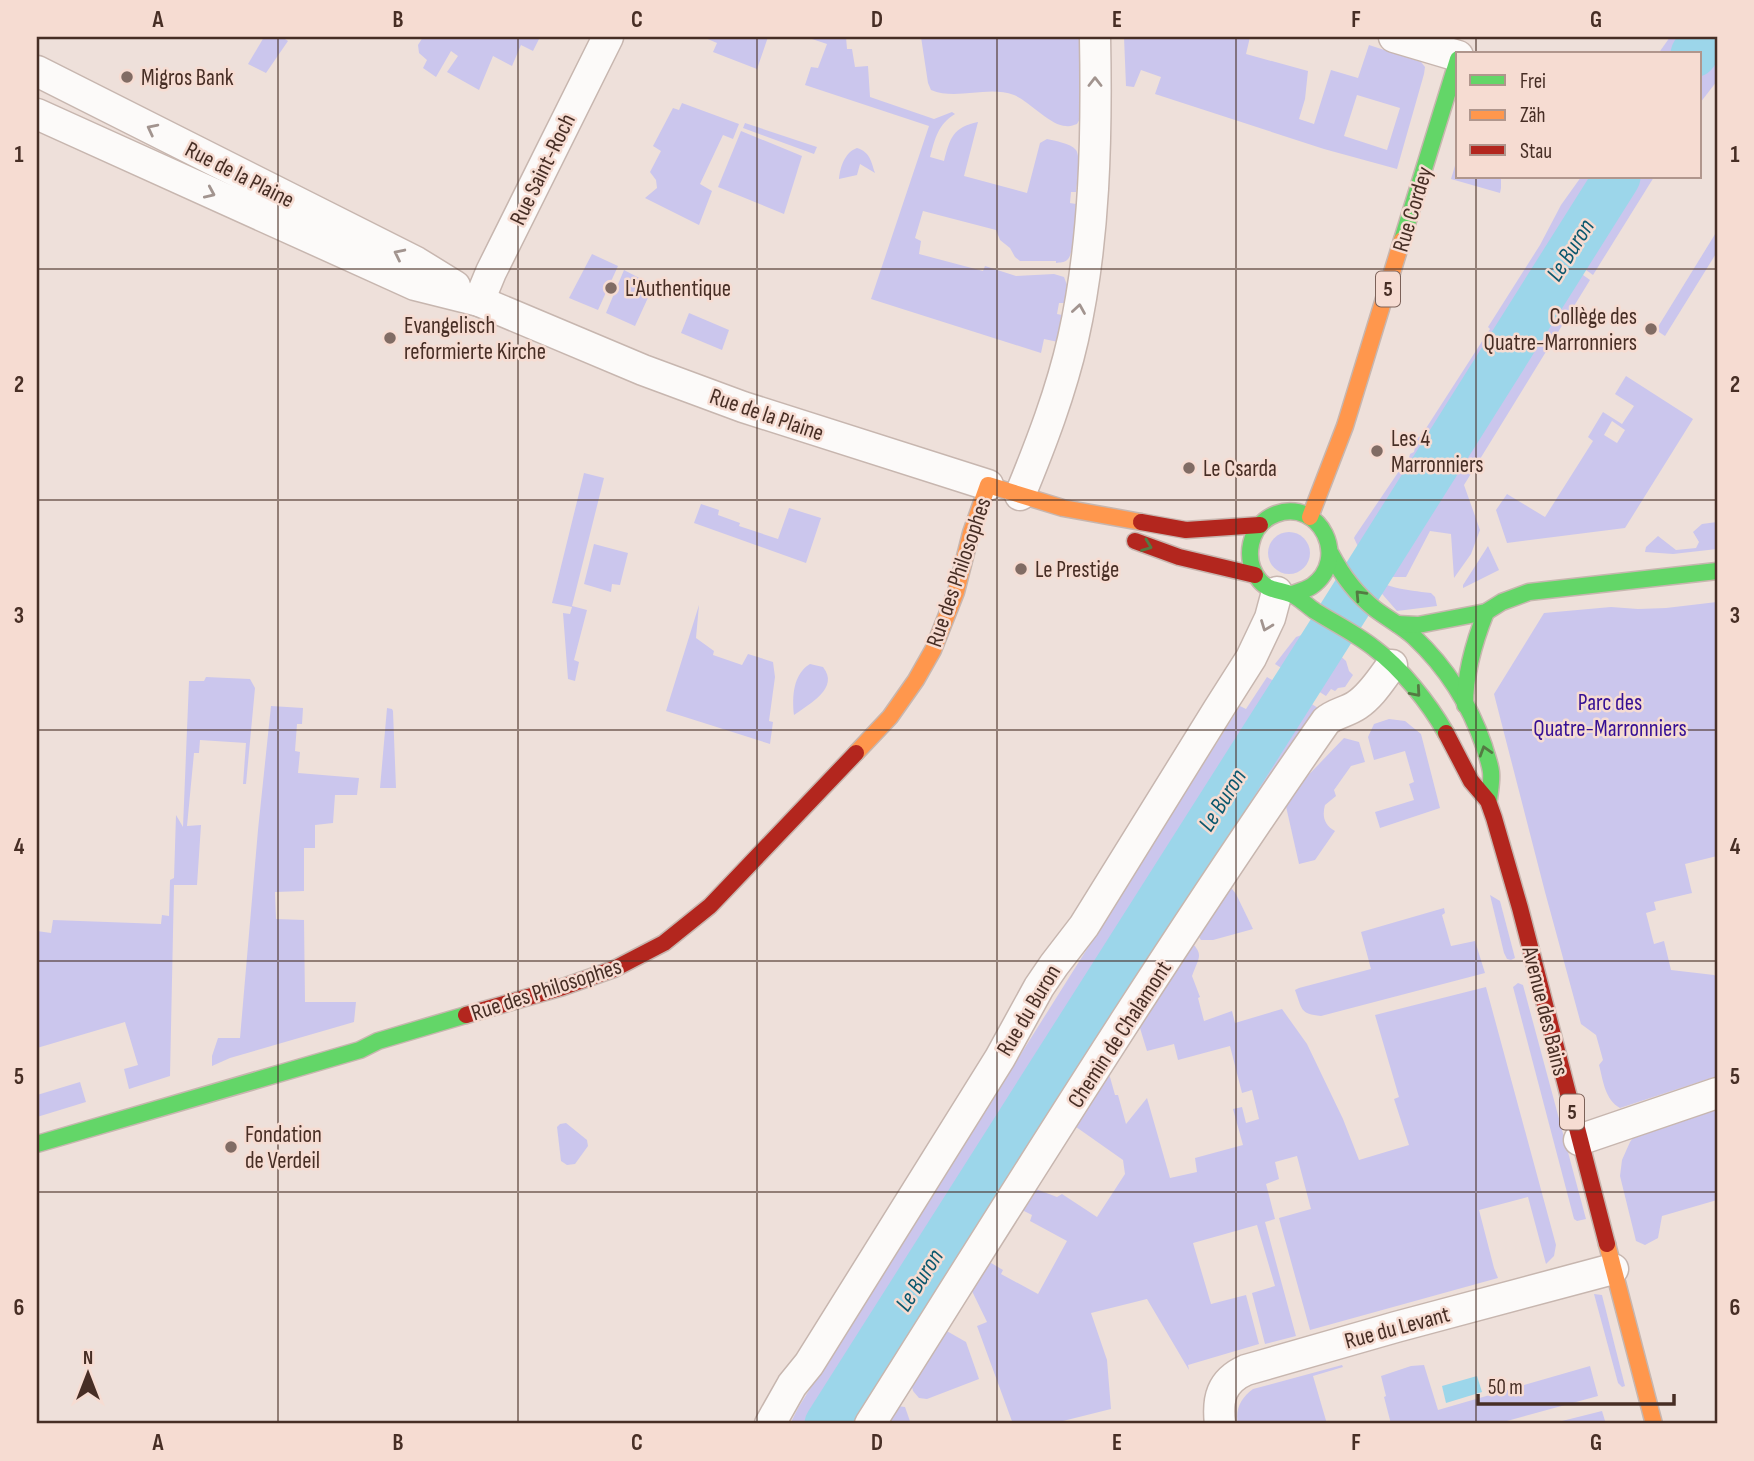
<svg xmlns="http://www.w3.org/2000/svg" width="1754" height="1461" viewBox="0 0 1754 1461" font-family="'Sofia Sans Condensed',sans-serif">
<rect width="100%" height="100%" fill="#eee0da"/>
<g fill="#cbc6ed" fill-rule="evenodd">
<path d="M264 37H282L288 41 266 73 248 64Z"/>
<path d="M423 37H540L533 51 521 45 512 66 493 56 479 90 447 72 458 56 451 51 436 77 423 68 427 60 419 53 418 45Z"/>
<path d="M703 37H768L757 69 713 52 717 43Z"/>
<path d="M806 37H846L847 49H852L855 67 868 66 870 97 934 119 952 112 955 114C938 124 935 139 930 157L944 161C950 138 953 127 978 122L964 176 1027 193 1040 143 1047 139C1055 141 1070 143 1076 150 1081 157 1077 183 1076 192H1071L1070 203 1076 204C1075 215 1075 254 1067 260 1064 263 1060 262 1056 263V261H1020L1015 257 1010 248 1000 240 996 230 923 211 915 238 921 241 919 254 983 271 985 266 1016 276 1054 274 1064 277 1067 285 1064 303H1059L1057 314 1062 315 1058 342 1044 339 1041 353 871 299 929 126 805 85 811 67 818 68 827 44Z"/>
<path d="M921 37H1081V117L1077 124C1073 125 1070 127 1066 126 1051 126 1029 101 1014 95 987 85 957 101 931 90L928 83Z"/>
<path d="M1124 37H1250L1246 54 1308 71 1305 99 1299 119 1314 124 1331 70 1358 78 1369 45 1421 62 1425 67 1424 74 1397 169 1324 149 1155 94 1161 77 1141 70 1134 87 1126 86ZM1357 95 1400 108 1387 150 1344 136Z"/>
<path d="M1670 37H1695L1684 54H1658Z"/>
<path d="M1717 38V81L1700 103V66Z"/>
<path d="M682 103 739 124 733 139 723 135 700 184 712 191 699 225 645 198 657 188 656 180 650 172 661 151 653 146 673 108 679 110Z"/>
<path d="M745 123 817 147 814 154 743 128Z"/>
<path d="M741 131 802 156 784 214 718 187Z"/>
<path d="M857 148C870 152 871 161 875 173L860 164 857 175 839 179C840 167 845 152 857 148Z"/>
<path d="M1457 159 1458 177H1501V188L1500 193 1451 179Z"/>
<path d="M1581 177H1605L1374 543 1366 550 1360 551 1354 538 1355 536 1397 474 1401 468 1407 465 1410 454 1414 452 1417 438 1421 436 1490 329 1488 327 1540 245 1561 205Z"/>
<path d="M1629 177H1654L1593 275 1575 262Z"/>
<path d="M1717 231V252L1665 336 1656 330Z"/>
<path d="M592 254 618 266 598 310 569 298Z"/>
<path d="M1572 267 1590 280 1464 485 1480 530 1471 554 1454 578 1451 534 1430 531 1406 577H1393L1380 573 1385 563Z"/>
<path d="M624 270 668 293 671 287 674 289 670 298 652 289 635 326 606 313Z"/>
<path d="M689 313 729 330 722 350 681 333Z"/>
<path d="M1626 376 1693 419 1625 528 1507 543 1496 510 1507 494 1545 517 1593 441 1588 437 1603 412 1622 424 1634 406 1615 394ZM1612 421 1625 430 1617 443 1604 435Z"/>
<path d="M584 473 604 478 572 606 587 610 574 660 579 662 575 681 568 679 563 613 570 614 572 607 552 603Z"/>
<path d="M701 504 719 510 718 515 740 523 739 526 778 539 789 508 821 518 806 563 694 523Z"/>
<path d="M1717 522V549L1673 554 1645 552 1646 547 1658 536 1676 550 1696 548 1699 542 1693 532 1702 524Z"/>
<circle cx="1289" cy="553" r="21"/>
<path d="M594 544 628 553 620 585 612 584 611 592 584 584Z"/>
<path d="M1488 546 1499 570 1463 588V585Z"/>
<path d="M1363 572C1383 588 1406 590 1431 593L1435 597 1437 606 1397 611Z"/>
<path d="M1717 602V856L1685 864 1692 893 1654 902 1656 910 1646 913 1654 944 1664 941 1671 970 1714 975 1717 977V1076L1620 1108C1605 1100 1603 1080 1599 1065L1603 1060 1596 1035 1581 1024 1545 892 1494 694 1544 613 1611 607 1638 609 1666 608Z"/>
<path d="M699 605 696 638 714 651 713 655 742 665 748 654 773 662 775 677 769 721 773 722 770 744 666 711Z"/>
<path d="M1310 632 1316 633 1291 674 1275 664 1296 637Z"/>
<path d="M1332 642 1337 645 1336 652 1346 661 1349 671 1353 675 1345 687 1338 688 1335 691 1331 689 1326 696 1307 684Z"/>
<path d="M810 664 823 667C840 688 809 704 794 715 792 697 793 674 810 664Z"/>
<path d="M206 677 250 679 255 688 246 784H243L246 743 200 740 199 753H194L187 826 201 825 197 885H174L170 1076 129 1089 124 1069 138 1065 125 1022 37 1048V931L51 933 53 920 161 924 162 915 169 916 170 880 174 878 176 815 183 827 189 681H204Z"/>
<path d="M1267 677 1286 688 1146 904 815 1424H790L798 1408 912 1225 939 1184 1240 706 1246 709Z"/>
<path d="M1299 696 1318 708 860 1424H838Z"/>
<path d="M271 706 303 708 302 724H297L295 751 300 752 298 773 359 778 357 795H335L333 823 315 825V848H304V891L275 892 276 919 304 920 305 1002H356L354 1022 230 1058 212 1066V1056L218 1038H240L258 830Z"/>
<path d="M387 708 392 709 393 711 396 788H380Z"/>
<path d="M1389 719 1405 721 1421 734 1440 808 1380 828 1375 812 1414 800 1409 784 1414 782 1405 751 1374 760 1368 737 1374 724Z"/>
<path d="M1344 738 1359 742 1365 762 1351 766 1334 790 1336 796 1325 805C1322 816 1324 825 1335 831L1315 860 1299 864 1285 802 1296 788Z"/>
<path d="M1229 885 1236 894 1253 929 1213 940H1201L1195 931Z"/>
<path d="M1490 895 1500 901 1515 958 1511 960 1507 959 1504 953Z"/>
<path d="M1444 908 1445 913 1442 915 1451 946 1475 941 1485 973 1321 1016C1300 1014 1302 1009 1295 990L1299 988 1371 969 1361 932Z"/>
<path d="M1188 939C1205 955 1199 956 1192 976L1200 997 1198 998 1204 1021 1232 1011 1235 1023 1282 1009 1307 1044 1343 1119 1359 1160 1409 1145 1394 1099 1399 1097 1375 1015 1486 987 1556 1245 1554 1256 1546 1264 1528 1197 1479 1210 1494 1268 1498 1278 1310 1330 1279 1218 1311 1209 1297 1156 1275 1162 1279 1179 1266 1184 1275 1219 1265 1222 1296 1336 1265 1344 1252 1293 1275 1286 1257 1225 1193 1243 1211 1304 1246 1295 1259 1344 1188 1365 1189 1370 1147 1299 1091 1313 1107 1360 1111 1409 1051 1424H1013L977 1326 987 1322 970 1287 986 1260 1003 1270 1001 1274 1038 1294 1067 1241 1030 1221 1032 1215 1014 1206 1033 1188 1057 1197 1062 1194 1097 1217 1125 1174 1123 1160 1069 1122 1106 1063 1115 1095H1118L1126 1124 1147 1098 1170 1178 1197 1172 1195 1158 1243 1145 1233 1109 1242 1107 1246 1123 1259 1119 1252 1090 1242 1093 1230 1046 1178 1060 1174 1044 1147 1051 1136 1015Z"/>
<path d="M1518 983 1523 985 1586 1219 1577 1221 1574 1219 1513 987Z"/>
<path d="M80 1082 86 1102 37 1117V1095Z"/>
<path d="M1717 1107V1200L1662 1216 1658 1238 1645 1245 1636 1241 1620 1176 1622 1160 1630 1142 1637 1133Z"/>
<path d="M566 1123 587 1140 588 1146 575 1164 567 1165 561 1161 557 1127 560 1124Z"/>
<path d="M1594 1294 1602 1295 1625 1386 1622 1387 1618 1383Z"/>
<path d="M945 1330 966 1342 979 1379 927 1399 919 1398 913 1391 911 1383Z"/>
<path d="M1342 1365 1343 1367 1313 1376 1327 1424H1238C1235 1409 1241 1398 1253 1389Z"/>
<path d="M1424 1365 1438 1410 1590 1366 1598 1396 1496 1424H1391L1384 1397 1386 1396 1381 1376 1411 1366Z"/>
<path d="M897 1406 905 1407 911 1424H886Z"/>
<path d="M1602 1411 1606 1424H1550Z"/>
</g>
<path fill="#9cd6ea" d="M1477 1376 1482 1392 1446 1403 1442 1386Z"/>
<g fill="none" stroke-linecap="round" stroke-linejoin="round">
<g stroke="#9cd6ea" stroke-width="47">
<path d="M1694 54 1705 37"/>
<path d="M828 1424 1328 636 1617 177"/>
</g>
<defs>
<g id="street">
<path d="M1394 37 1458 56"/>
<path d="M37 71 416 262 455 286"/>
<path d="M37 114 415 285 479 301 643 370 743 407 988 485"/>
<path d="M479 301 491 272 608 37"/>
<path d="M1020 495C1041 444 1061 392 1073 339 1095 242 1097 136 1095 37"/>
<path d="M1579 1140 1717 1093"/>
<path d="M770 1424 792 1385 809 1364 1000 1058 1039 987 1054 965 1084 926 1218 710 1251 658 1270 618 1277 592"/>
<path d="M870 1424C1019 1188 1166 950 1326 721 1335 713 1347 712 1357 705 1372 695 1381 679 1392 665"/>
<path d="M1220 1424C1217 1399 1221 1381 1246 1370L1396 1327 1613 1269"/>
</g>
<g id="fast">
<path d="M1402 240 1458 59"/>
<path d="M1331 554C1342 575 1356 594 1375 609 1388 619 1402 626 1414 637 1446 667 1470 705 1484 746 1486 754 1490 763 1491 772 1492 781 1490 790 1489 799"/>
<path d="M1292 594C1298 592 1306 590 1312 586 1350 559 1320 498 1276 514 1249 524 1242 560 1260 581 1270 593 1286 589 1298 598 1304 602 1309 607 1315 611 1334 623 1355 633 1374 648 1401 668 1429 703 1446 733"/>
<path d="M1397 624 1418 625 1486 612 1502 602 1529 592 1717 571"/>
<path d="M1465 705C1465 672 1474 642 1486 612"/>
<path d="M37 1144 360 1050 378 1041 466 1015"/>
</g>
<g id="slow">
<path d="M1310 517 1345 426 1402 240"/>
<path d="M856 753 890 717 916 680 933 650 956 592 971 533 988 485 1063 508 1141 522"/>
<path d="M1607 1244 1654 1424"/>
</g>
<g id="jam">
<path d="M1141 522 1186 530 1260 525"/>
<path d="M1135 541 1179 557 1255 575"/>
<path d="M1446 733 1471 781 1488 801 1494 818 1520 908 1607 1244"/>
<path d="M466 1015 563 987 614 969 664 943 710 906 856 753"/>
</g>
</defs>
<use href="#street" stroke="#c7b6af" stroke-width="33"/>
<use href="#fast" stroke="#c7b6af" stroke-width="19"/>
<use href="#slow" stroke="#c7b6af" stroke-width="19"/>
<use href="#jam" stroke="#c7b6af" stroke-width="19"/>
<use href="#street" stroke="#fcfaf9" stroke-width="30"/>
<use href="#fast" stroke="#63d668" stroke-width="16"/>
<use href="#slow" stroke="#ff974d" stroke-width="16"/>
<use href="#jam" stroke="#b3261e" stroke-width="16"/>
</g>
<defs><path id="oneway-chevron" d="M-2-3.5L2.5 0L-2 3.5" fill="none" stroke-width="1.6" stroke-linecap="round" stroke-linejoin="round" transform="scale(1.75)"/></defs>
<g stroke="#a2948f">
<use href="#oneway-chevron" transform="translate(1095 82) rotate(-90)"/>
<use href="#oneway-chevron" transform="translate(152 129) rotate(-153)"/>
<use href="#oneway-chevron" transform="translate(210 193) rotate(24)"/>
<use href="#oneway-chevron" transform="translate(399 254) rotate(-154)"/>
<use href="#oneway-chevron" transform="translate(1079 309) rotate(-81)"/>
<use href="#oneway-chevron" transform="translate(1266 626) rotate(111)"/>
</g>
<g stroke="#547a43">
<use href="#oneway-chevron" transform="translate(1147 546) rotate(21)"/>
<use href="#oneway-chevron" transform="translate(1360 595) rotate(-133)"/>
<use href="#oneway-chevron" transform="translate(1416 692) rotate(49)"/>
<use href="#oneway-chevron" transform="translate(1485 751) rotate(-107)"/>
</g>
<path fill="none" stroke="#472e25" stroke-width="2" stroke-opacity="0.55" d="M278 37V1424M518 37V1424M757 37V1424M997 37V1424M1236 37V1424M1476 37V54M1476 177V1424M37 269H1717M37 500H1717M37 730H1717M37 961H1717M37 1192H1717"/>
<g fill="#816c64" stroke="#f6dcd2" stroke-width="2.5">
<circle cx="127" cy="77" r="7"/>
<circle cx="611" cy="288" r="7"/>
<circle cx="1651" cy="329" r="7"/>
<circle cx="390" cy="338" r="7"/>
<circle cx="1377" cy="451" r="7"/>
<circle cx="1189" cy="468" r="7"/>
<circle cx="1021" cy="569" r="7"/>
<circle cx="231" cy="1147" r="7"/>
</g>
<g text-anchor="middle" stroke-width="5" stroke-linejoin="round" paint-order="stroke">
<g fill="#f6dcd2" stroke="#7c6259" stroke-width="2">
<rect x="1376" y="271.5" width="24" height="35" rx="5"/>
<rect x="1560" y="1094.5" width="24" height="35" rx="5"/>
</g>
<g font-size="21" font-weight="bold" fill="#472e25">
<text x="1388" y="296">5</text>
<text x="1572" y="1119">5</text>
</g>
<g font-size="23" fill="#472e25" stroke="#f6dcd2" text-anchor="start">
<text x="141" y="85">Migros Bank</text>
<text x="625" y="296">L'Authentique</text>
<text x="1637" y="324" text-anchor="end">Collège des<tspan x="1637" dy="26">Quatre-Marronniers</tspan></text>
<text x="404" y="333">Evangelisch<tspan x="404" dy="26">reformierte Kirche</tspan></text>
<text x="1391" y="446">Les 4<tspan x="1391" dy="26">Marronniers</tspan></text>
<text x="1203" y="476">Le Csarda</text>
<text x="1035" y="577">Le Prestige</text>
<text x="245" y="1142">Fondation<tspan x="245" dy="26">de Verdeil</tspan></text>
</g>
<g font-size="23" fill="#472e25" stroke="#f6dcd2">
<text transform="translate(542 169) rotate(-64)" y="8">Rue Saint-Roch</text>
<text transform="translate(240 174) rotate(27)" y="8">Rue de la Plaine</text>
<text transform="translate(1412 209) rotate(-73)" y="8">Rue Cordey</text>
<text transform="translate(767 414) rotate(19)" y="8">Rue de la Plaine</text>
<text transform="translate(958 572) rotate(-71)" y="8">Rue des Philosophes</text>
<text transform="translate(546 989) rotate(-18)" y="8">Rue des Philosophes</text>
<text transform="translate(1028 1010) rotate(-59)" y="8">Rue du Buron</text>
<text transform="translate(1546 1011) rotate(76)" y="8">Avenue des Bains</text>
<text transform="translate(1119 1034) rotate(-57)" y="8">Chemin de Chalamont</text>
<text transform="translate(1397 1327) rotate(-15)" y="8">Rue du Levant</text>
</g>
<g font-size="23" fill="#350f94" stroke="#f6dcd2">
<text x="1610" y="710">Parc des<tspan x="1610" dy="26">Quatre-Marronniers</tspan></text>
</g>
<g font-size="24" font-style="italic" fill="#0c586e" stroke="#f6dcd2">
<text transform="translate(1570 250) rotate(-58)" y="8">Le Buron</text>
<text transform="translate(1222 800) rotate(-58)" y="8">Le Buron</text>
<text transform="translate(919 1280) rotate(-58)" y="8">Le Buron</text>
</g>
</g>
<rect width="1754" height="1461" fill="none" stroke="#f6dcd2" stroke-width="77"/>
<rect x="1456" y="52" width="245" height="126" fill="#f6dcd2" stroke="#b0968d" stroke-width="2"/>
<rect x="1470" y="75" width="35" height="10" fill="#63d668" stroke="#b0968d" stroke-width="2"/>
<text x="1520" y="88" font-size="21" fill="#472e25">Frei</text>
<rect x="1470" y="110" width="35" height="10" fill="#ff974d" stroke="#b0968d" stroke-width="2"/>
<text x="1520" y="122" font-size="21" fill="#472e25">Zäh</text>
<rect x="1470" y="145" width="35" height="10" fill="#b3261e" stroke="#b0968d" stroke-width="2"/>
<text x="1520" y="158" font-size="21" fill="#472e25">Stau</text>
<g transform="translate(88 1374)" stroke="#f6dcd2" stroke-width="5" paint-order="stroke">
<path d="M0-5L12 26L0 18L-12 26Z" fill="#472e25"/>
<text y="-10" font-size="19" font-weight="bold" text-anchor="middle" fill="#472e25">N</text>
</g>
<path d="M1478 1394v10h196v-10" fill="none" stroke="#472e25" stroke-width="3.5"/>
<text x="1488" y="1394" font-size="21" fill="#472e25" stroke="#f6dcd2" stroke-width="5" paint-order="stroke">50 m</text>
<rect x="38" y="38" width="1678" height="1384" fill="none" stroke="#472e25" stroke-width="2.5"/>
<g font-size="23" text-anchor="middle" font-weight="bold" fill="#472e25">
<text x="158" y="27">A</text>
<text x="398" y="27">B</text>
<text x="637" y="27">C</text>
<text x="877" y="27">D</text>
<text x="1117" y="27">E</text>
<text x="1356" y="27">F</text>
<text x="1596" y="27">G</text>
<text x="19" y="162">1</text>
<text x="1735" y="162">1</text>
<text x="19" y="392">2</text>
<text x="1735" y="392">2</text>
<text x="19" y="623">3</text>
<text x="1735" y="623">3</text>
<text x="19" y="854">4</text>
<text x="1735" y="854">4</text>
<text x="19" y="1084">5</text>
<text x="1735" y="1084">5</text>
<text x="19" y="1315">6</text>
<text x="1735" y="1315">6</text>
<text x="158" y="1450">A</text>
<text x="398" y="1450">B</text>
<text x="637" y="1450">C</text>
<text x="877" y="1450">D</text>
<text x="1117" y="1450">E</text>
<text x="1356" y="1450">F</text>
<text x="1596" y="1450">G</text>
</g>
</svg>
